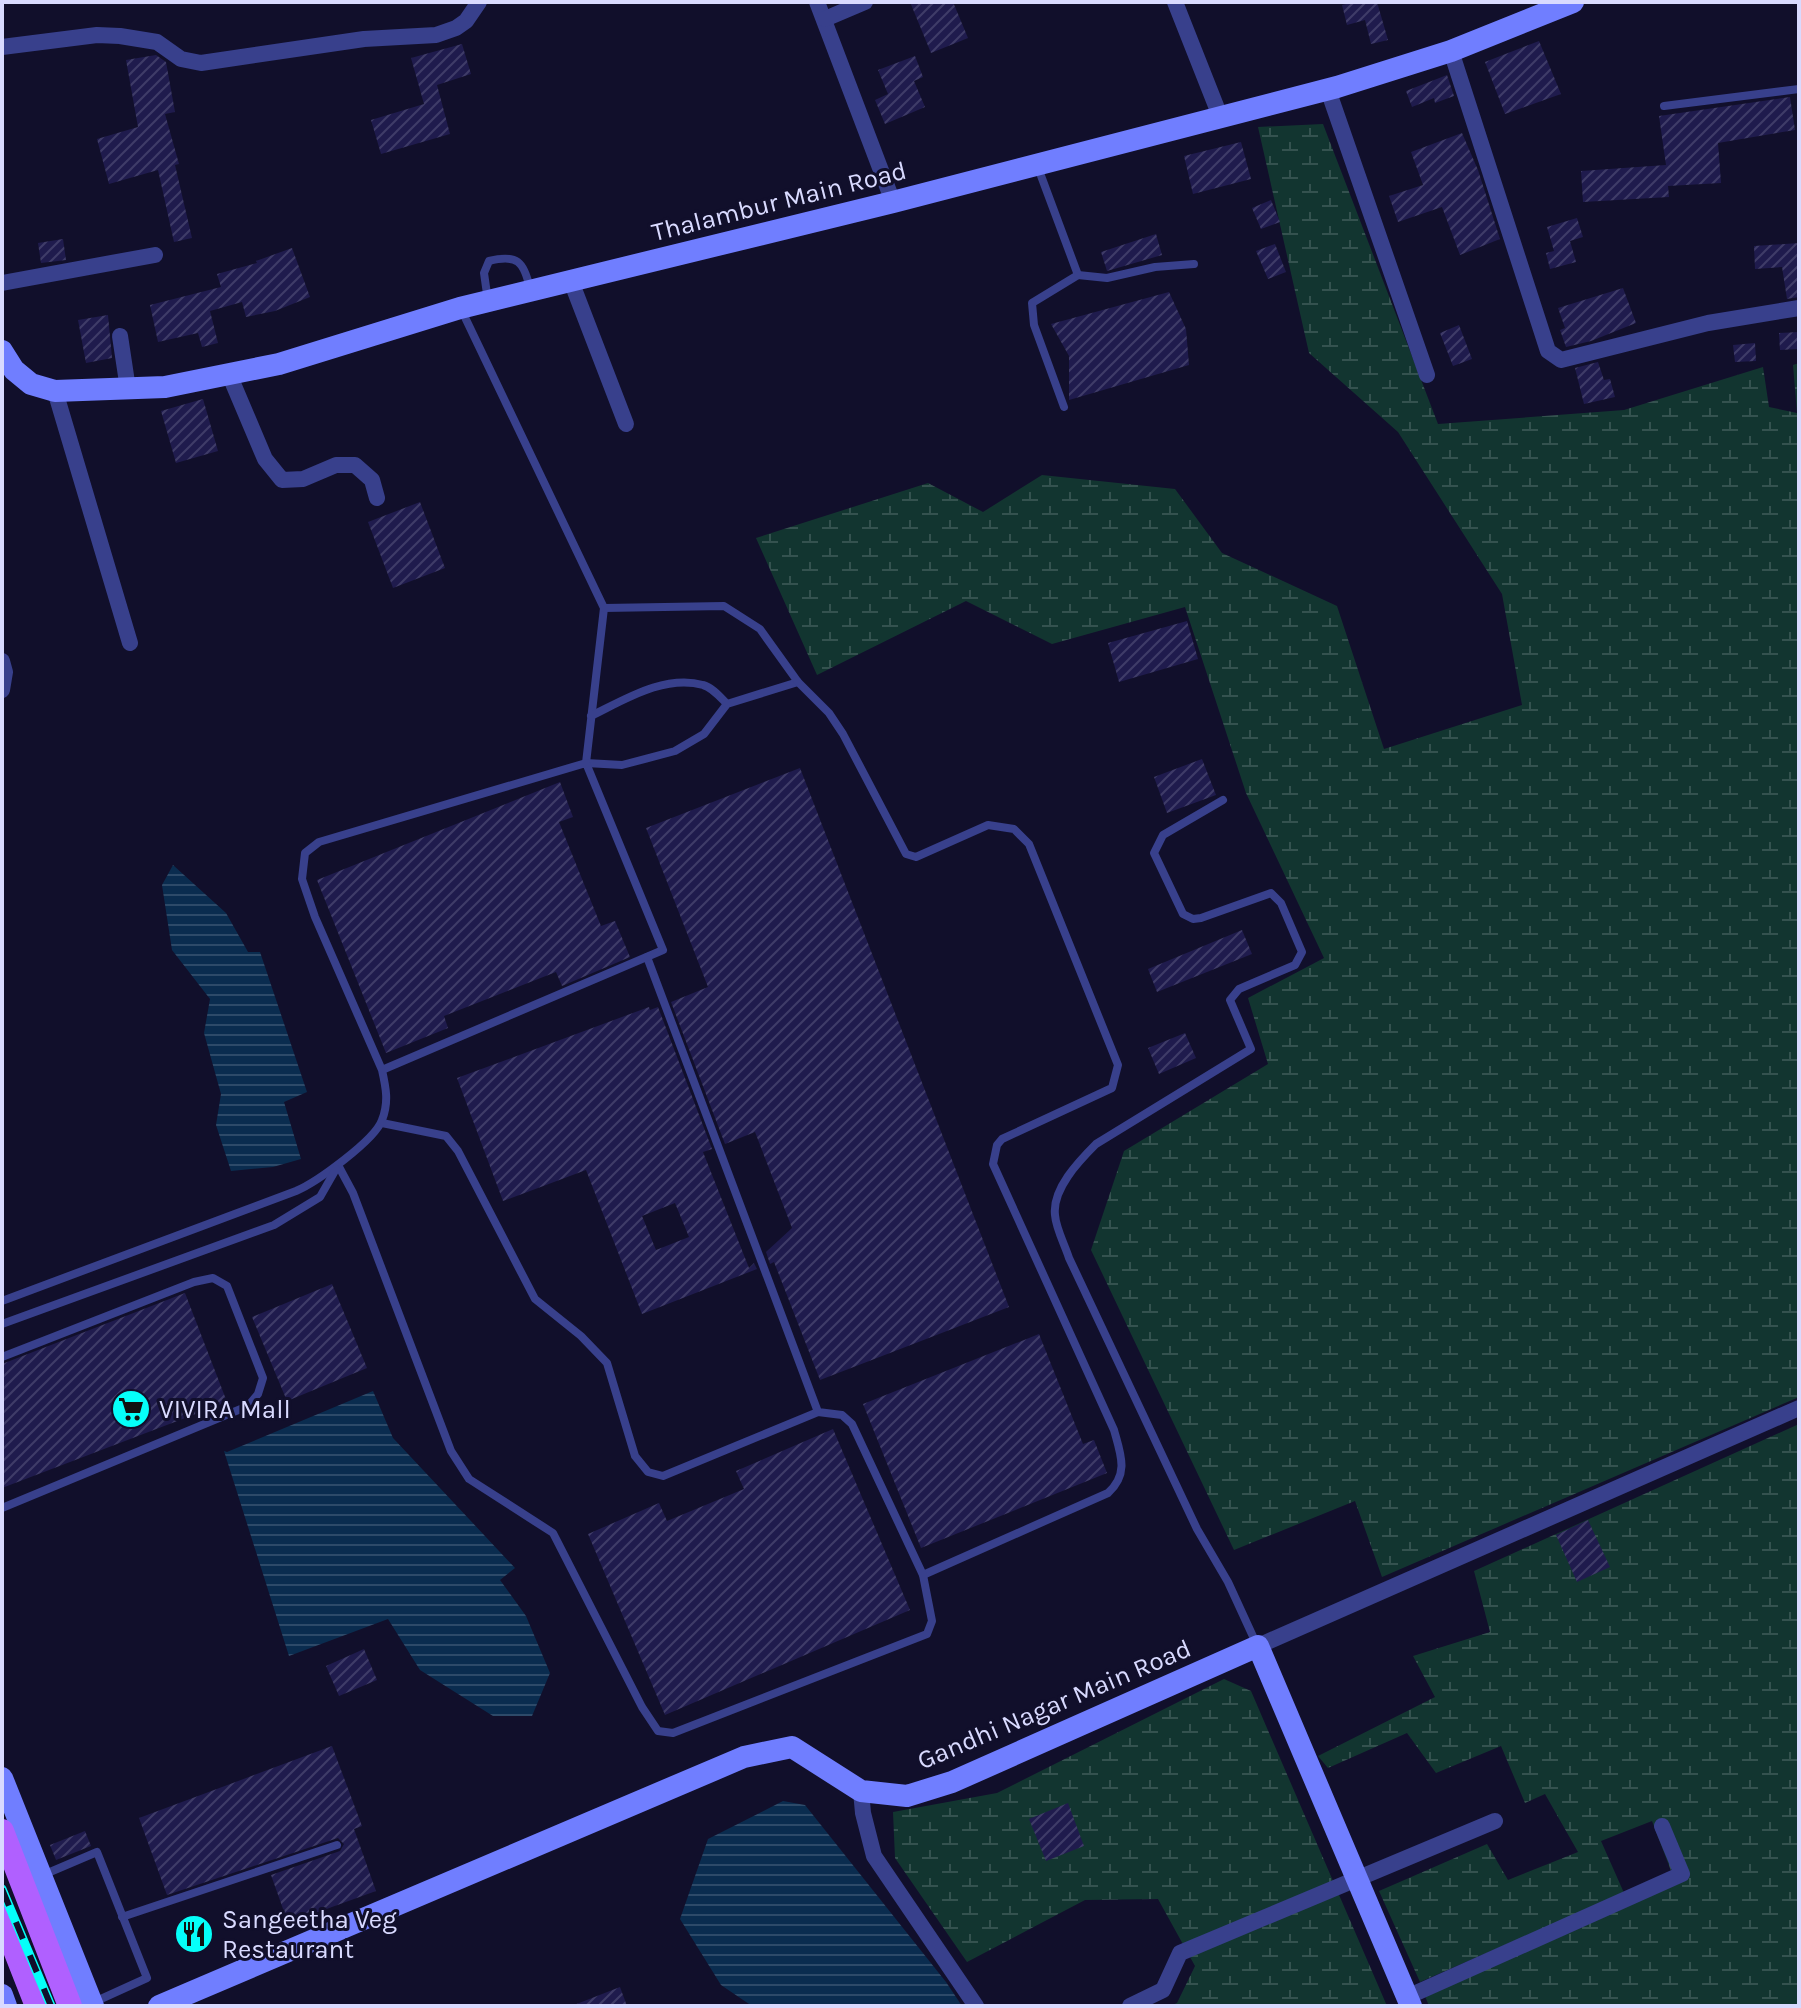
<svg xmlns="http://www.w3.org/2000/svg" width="1801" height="2008" viewBox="0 0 1801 2008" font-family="Karla,sans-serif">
<defs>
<pattern id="wetland-marsh" width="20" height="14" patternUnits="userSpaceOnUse" patternTransform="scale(2)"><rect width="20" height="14" fill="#123530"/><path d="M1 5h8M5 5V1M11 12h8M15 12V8" fill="none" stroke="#34524f"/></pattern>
<pattern id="water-rules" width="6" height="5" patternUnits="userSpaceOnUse" patternTransform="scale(2)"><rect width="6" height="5" fill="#0a2c4f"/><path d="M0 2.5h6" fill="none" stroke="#2d4a69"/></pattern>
<pattern id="building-hatch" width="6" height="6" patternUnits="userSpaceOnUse" patternTransform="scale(2)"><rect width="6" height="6" fill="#1f1b4d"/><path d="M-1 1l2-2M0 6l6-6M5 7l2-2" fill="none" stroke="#3f3c68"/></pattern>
</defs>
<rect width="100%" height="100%" fill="#110f2b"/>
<g fill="url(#wetland-marsh)">
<path d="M1323 124 1438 424 1624 410 1763 367 1769 407 1797 413 1793 365 1799 363V1397L1382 1577 1355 1501 1234 1550 1091 1250 1124 1151 1268 1064 1248 998 1324 958 1246 793 1185 607 1052 644 966 601 817 675 756 538 928 483 983 512 1042 475 1175 489 1222 553 1337 606 1384 749 1522 705 1502 594 1398 432 1309 353 1258 127Z"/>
<path d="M1799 1424V2006H1429L1425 1996 1676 1884 1652 1821 1601 1841 1624 1893 1420 1982 1379 1891 1487 1844 1508 1880 1578 1852 1545 1794 1525 1803 1501 1746 1436 1773 1407 1733 1328 1768 1318 1756 1435 1697 1413 1656 1490 1632 1474 1571Z"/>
<path d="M1224 1679 1251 1691 1387 2006H1170L1177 2003 1195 1966 1158 1899 1085 1900 967 1962 895 1858 893 1812 997 1793Z"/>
</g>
<g fill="url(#water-rules)">
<path d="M173 865 226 913 248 952H260L307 1092 284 1102 301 1159 273 1167 231 1171 216 1125 221 1094 204 1033 210 999 172 950 162 885Z"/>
<path d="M373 1391 393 1438 515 1568 500 1580 526 1616 550 1673 532 1716H493L420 1670 388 1619 289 1656 224 1451 227 1452Z"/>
<path d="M783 1801 805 1805 946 1982 962 2006H752L721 1985 680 1919 708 1839Z"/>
</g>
<g fill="url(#building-hatch)" fill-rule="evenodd">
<path d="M910 2H953L968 38 931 53Z"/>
<path d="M1354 2H1377L1388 40 1371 44 1365 20 1347 25 1342 5Z"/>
<path d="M1539 41 1561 94 1505 114 1485 62Z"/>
<path d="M462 44 471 74 437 85 450 134 381 154 371 120 424 104 411 58Z"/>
<path d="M156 55 166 62 175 112 165 114 179 164 175 165 192 238 174 242 158 170 109 184 97 139 138 127 126 60Z"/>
<path d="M915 56 923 77 914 81 925 107 885 124 875 100 888 94 878 70Z"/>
<path d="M1447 75 1454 96 1435 103 1434 98 1412 107 1406 91Z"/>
<path d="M1790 97 1795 130 1718 143 1721 183 1668 186 1669 197 1583 202 1581 171 1666 165 1659 116Z"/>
<path d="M1462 133 1478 170 1500 239 1460 255 1442 207 1398 222 1389 196 1423 185 1411 152Z"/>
<path d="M1241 142 1251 179 1193 194 1184 156Z"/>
<path d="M1271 200 1280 222 1261 229 1252 208Z"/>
<path d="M1577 218 1583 237 1570 241 1576 262 1550 269 1546 253 1554 251 1547 227Z"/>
<path d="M1156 234 1162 255 1107 271 1101 252Z"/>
<path d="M63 239 66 260 41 263 38 243Z"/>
<path d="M1799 243V297L1787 299 1782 267 1755 269 1754 246Z"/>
<path d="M1275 244 1286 272 1268 279 1256 251Z"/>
<path d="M292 248 310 297 275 311 246 317 242 302 210 311 218 343 202 347 198 333 158 342 150 305 221 287 217 274 257 263 256 261Z"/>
<path d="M1623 288 1636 323 1591 341 1566 347 1560 330 1565 328 1558 308Z"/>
<path d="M1169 292 1186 329 1189 365 1069 400V356L1051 324Z"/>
<path d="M108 315 112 358 86 363 78 320Z"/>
<path d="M1459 325 1472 359 1453 366 1440 333Z"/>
<path d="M1799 332V349L1780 350 1779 333Z"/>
<path d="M1755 343 1756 361 1735 362 1733 345Z"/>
<path d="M1598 362 1604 380 1610 379 1615 397 1584 404 1575 368Z"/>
<path d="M203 399 218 451 176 463 161 411Z"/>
<path d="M420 502 445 568 393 588 368 522Z"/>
<path d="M1187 621 1198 659 1119 682 1108 643Z"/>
<path d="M1202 759 1216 795 1167 813 1154 777Z"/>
<path d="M800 768 1009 1307 820 1380 774 1262 770 1264 766 1252 792 1228 755 1132 725 1144 671 1002 708 987 646 828Z"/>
<path d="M560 782 573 817 559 822 601 926 615 921 630 957 562 986 556 972 444 1016 448 1028 386 1053 317 880Z"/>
<path d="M1242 930 1252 954 1157 992 1148 969Z"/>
<path d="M649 1007 650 1010 658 1007 712 1149 703 1152 749 1268 754 1263 757 1269 642 1314 586 1170 503 1201 457 1078ZM675 1203 689 1237 656 1250 642 1216Z"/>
<path d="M1185 1033 1196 1058 1159 1074 1148 1048Z"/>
<path d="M332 1284 367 1368 287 1401 252 1317Z"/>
<path d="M185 1293 227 1402 2 1488V1364Z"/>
<path d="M1039 1334 1083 1444 1094 1440 1107 1473 921 1548 863 1404Z"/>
<path d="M833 1429 910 1610 665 1715 588 1534 659 1503 667 1521 744 1489 736 1471Z"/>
<path d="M1588 1520 1610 1567 1577 1582 1556 1535Z"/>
<path d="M364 1649 377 1680 339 1696 326 1666Z"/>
<path d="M332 1746 362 1826 354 1829 376 1891 288 1923 271 1875 340 1851 344 1844 338 1838 167 1895 139 1818Z"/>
<path d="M1068 1803 1084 1846 1046 1861 1029 1819Z"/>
<path d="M85 1831 91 1846 56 1860 50 1845Z"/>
<path d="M620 1987 627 2006H575L574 2005Z"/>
</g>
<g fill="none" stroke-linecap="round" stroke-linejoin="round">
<g stroke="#38408c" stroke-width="8">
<path d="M1664 106 1799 89"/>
<path d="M1037 165 1078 275 1032 303 1034 325 1064 407"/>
<path d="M1078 275 1107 278 1155 267 1194 264"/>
<path d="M488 301 484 273 489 261C517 254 524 261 530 289"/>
<path d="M461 309 604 608 586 763 622 765 675 751 704 734 727 704 798 682"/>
<path d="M604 608 724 606 760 629 798 682 829 713 843 734 906 854 916 857 988 825 1014 829 1029 844 1118 1065 1112 1088 1002 1139 997 1145 993 1164 1114 1430C1121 1455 1129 1474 1108 1493L923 1575"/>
<path d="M591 716C624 700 665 674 703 685 712 687 721 698 727 704"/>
<path d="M1223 800 1163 835 1154 853 1183 914 1193 919 1201 918 1271 893 1281 903 1302 952 1295 965 1239 989 1230 1000 1251 1049 1096 1144C1079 1161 1052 1189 1055 1215 1056 1229 1065 1245 1069 1258L1197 1529 1228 1582 1256 1643"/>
<path d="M382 1123 446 1136 458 1151 535 1299 581 1336 607 1363 635 1456 648 1472 663 1476 818 1412"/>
<path d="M338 1165 353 1193 451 1451 469 1479 553 1533 642 1707 658 1731 673 1733 927 1634 932 1621 923 1575 852 1424 842 1415 818 1412 647 957"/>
<path d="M2 1301 296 1191C317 1182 375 1140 382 1120 389 1102 386 1088 382 1070L315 917 302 879 305 853 319 842 586 763 663 950 382 1070"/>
<path d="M2 1324 274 1225 320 1197 336 1169"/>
<path d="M2 1357 194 1282 213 1278 227 1286 263 1378 258 1394 248 1406 2 1508"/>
<path d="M43 1875 97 1852 147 1978 92 2003"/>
<path d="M122 1917 337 1845"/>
</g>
<g stroke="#38408c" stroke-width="16">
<path d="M817 2 893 202"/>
<path d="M1175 2 1220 116"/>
<path d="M825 19 865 2"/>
<path d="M2 47 97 35 120 36 157 42 181 59 201 63 364 39 436 35 456 28 466 21 479 2"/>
<path d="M1451 51 1548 351 1561 360 1708 323 1799 308"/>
<path d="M1328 90 1427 375"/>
<path d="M571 281 626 424"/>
<path d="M2 283 155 255"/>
<path d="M120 336 128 389"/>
<path d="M229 374 265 459 282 480 303 479 336 465H355L372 480 377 498"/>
<path d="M55 391 130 643"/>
<path d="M2 661 5 672 2 690"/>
<path d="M1258 1646 1799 1408"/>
<path d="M861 1791 863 1813 874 1856 976 2006"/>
<path d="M1407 1997 1682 1874 1662 1826"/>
<path d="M1130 2006 1163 1990 1180 1953 1495 1821"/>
</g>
<g stroke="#707eff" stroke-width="22">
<path d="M2 351 14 370 31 384 55 391 165 387 279 364 460 308 893 202 1337 87 1451 51 1573 2"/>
<path d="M2 1778 93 2006"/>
<path d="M2 1995 6 2006"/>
<path d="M159 2006 744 1757 792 1747 861 1791 907 1796 952 1782 1258 1646 1411 2006"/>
</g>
<g stroke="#b060ff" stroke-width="24">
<path d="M2 1831 70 2006"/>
<path d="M2 1917 37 2006"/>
</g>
<defs>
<path id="rail" d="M2 1889 51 2006"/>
</defs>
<use href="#rail" stroke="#05fff9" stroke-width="9"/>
<use href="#rail" stroke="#110f2b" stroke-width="6" stroke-dasharray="18" stroke-linecap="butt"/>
</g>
<defs>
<symbol id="supermarket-disc" viewBox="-11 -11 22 22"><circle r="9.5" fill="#05fff9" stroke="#110f2b"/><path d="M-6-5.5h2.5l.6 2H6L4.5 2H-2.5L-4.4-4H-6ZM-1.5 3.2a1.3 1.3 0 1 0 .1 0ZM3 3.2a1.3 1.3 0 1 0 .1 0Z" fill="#111"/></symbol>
<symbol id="restaurant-disc" viewBox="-11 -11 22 22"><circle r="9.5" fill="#05fff9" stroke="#110f2b"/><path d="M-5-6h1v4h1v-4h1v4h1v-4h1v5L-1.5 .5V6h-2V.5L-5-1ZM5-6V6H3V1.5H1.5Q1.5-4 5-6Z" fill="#111"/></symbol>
</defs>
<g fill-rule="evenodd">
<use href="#supermarket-disc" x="109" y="1387" width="44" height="44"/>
<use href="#restaurant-disc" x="172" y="1912" width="44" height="44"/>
</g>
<g text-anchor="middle" stroke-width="6" stroke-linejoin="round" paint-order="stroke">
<g font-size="26" fill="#d9daff" stroke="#110f2b">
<text transform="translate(779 201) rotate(-14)" y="9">Thalambur Main Road</text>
<text transform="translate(1054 1704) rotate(-23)" y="9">Gandhi Nagar Main Road</text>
</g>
<g font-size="26" fill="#d9daff" stroke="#110f2b" text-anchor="start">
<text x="159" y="1418">VIVIRA Mall</text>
<text x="222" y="1928">Sangeetha Veg<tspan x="222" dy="30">Restaurant</tspan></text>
</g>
</g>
<rect width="1801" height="2008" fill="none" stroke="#d9daff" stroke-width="8"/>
</svg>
